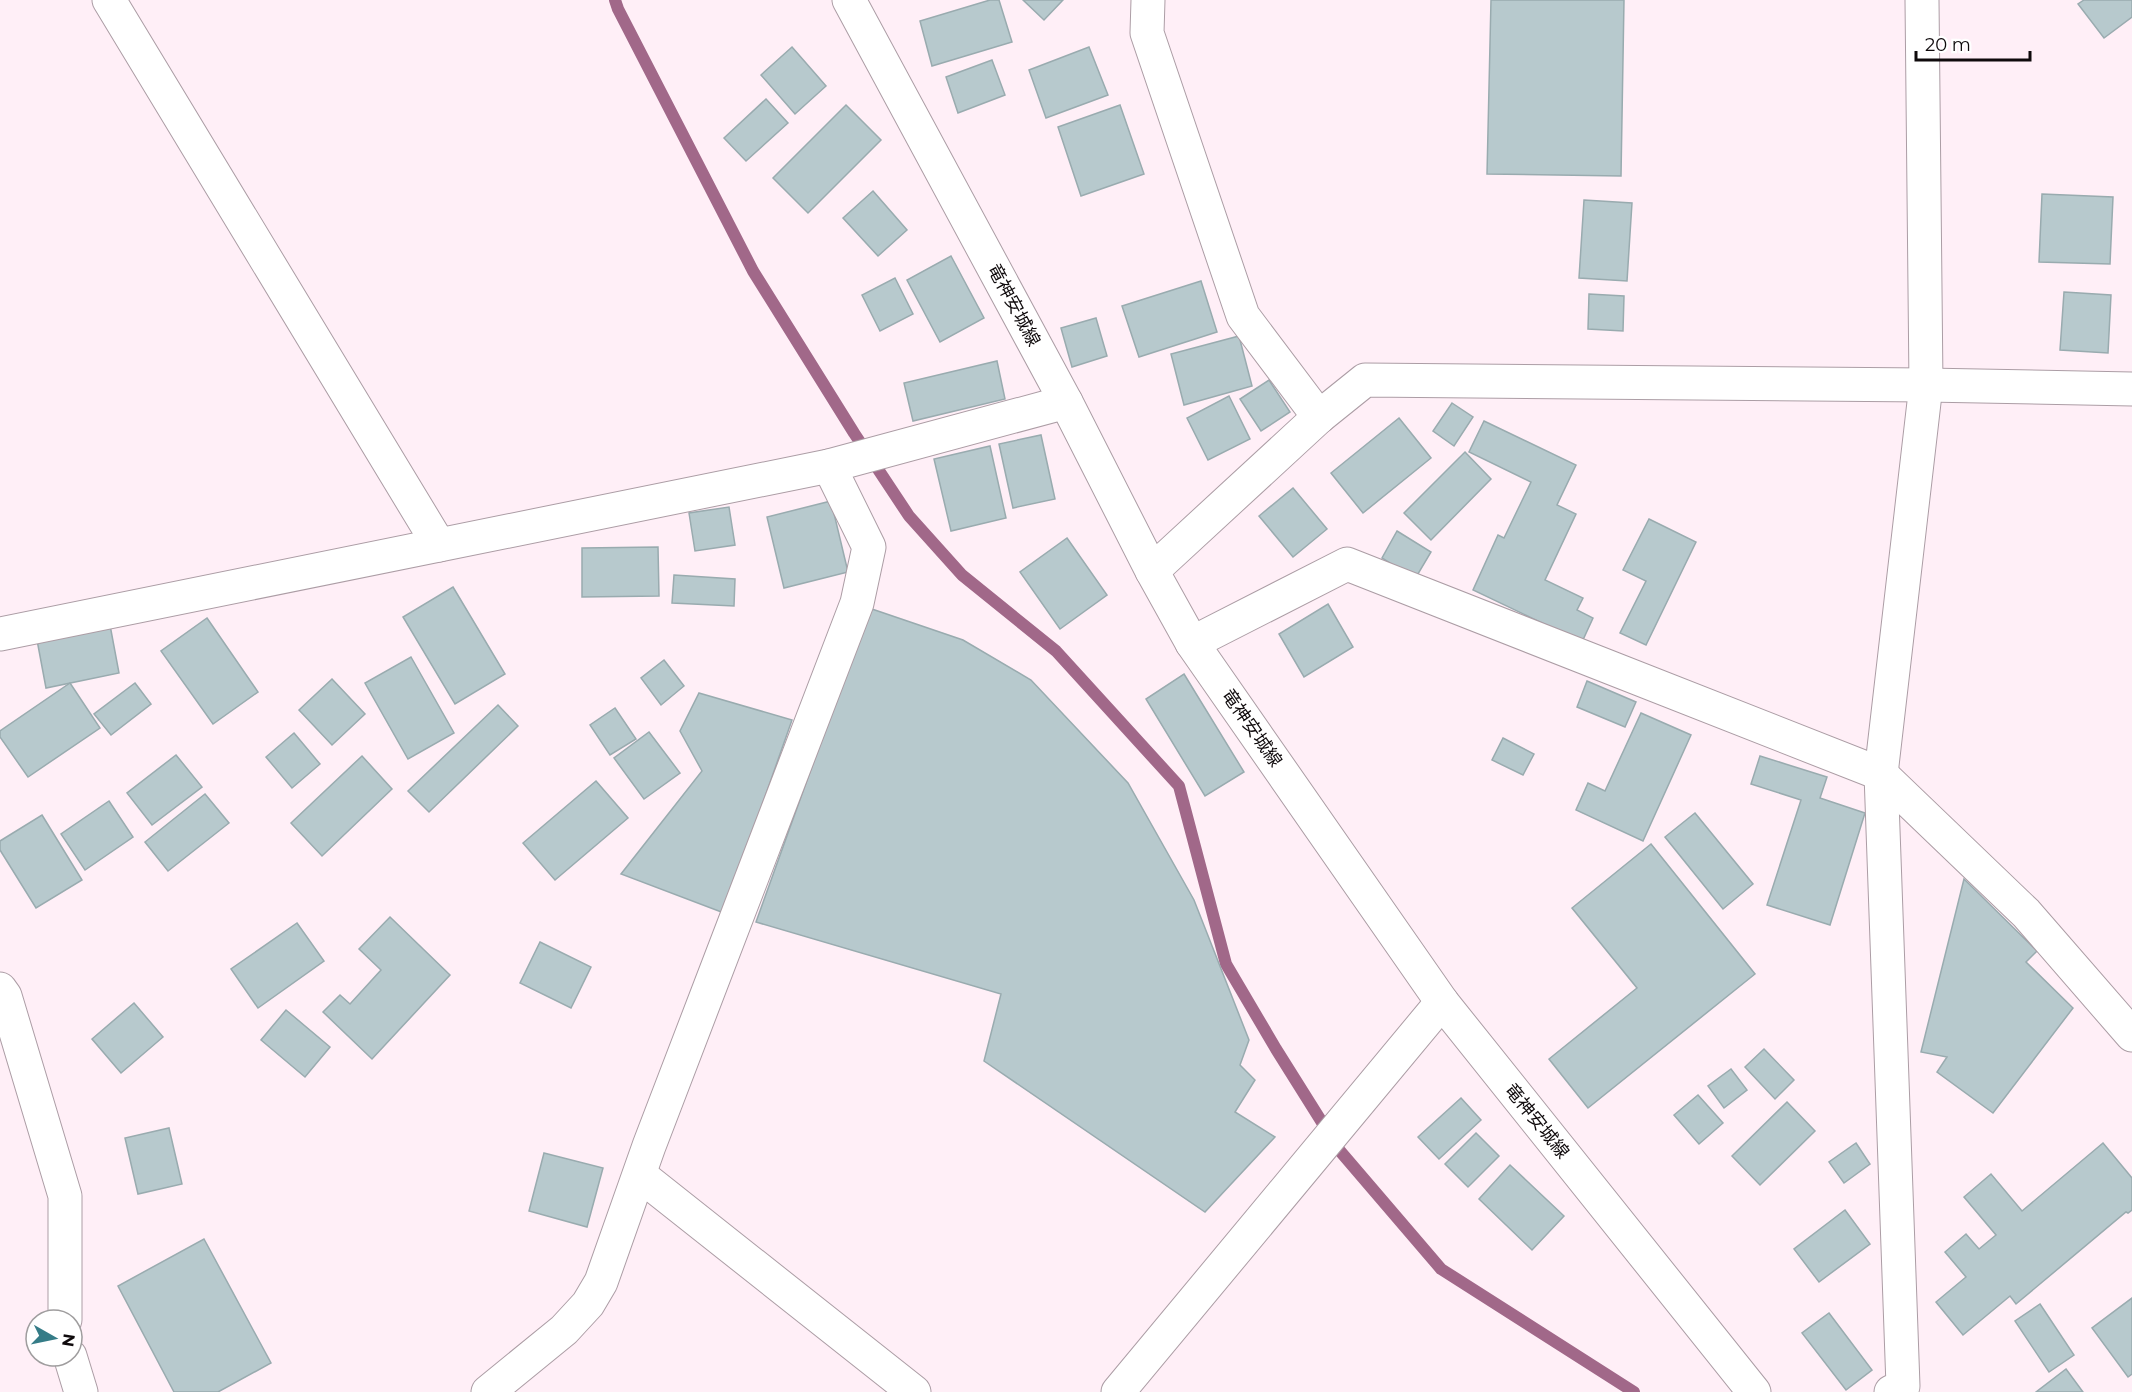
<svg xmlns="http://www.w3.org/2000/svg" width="2132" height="1392" viewBox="0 0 2132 1392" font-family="Montserrat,'Noto Sans JP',sans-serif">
<rect width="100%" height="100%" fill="#ffeff7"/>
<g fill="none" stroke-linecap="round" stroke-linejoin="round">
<path stroke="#a16889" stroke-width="12" d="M615 0 618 9 753 271 854 433 909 516 962 575 1056 651 1179 786 1226 964 1276 1049 1340 1151 1441 1269 1634 1392"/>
</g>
<g fill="#b7c9cd" stroke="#99abaf" stroke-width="1.5">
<path d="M990 0H999L1012 42 932 66 920 21Z"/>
<path d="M1023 0H1063L1044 20Z"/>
<path d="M1491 0H1624L1621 176 1487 174Z"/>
<path d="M2084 0H2132V17L2104 38 2078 4Z"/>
<path d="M792 47 826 86 795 114 761 75Z"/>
<path d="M1089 47 1108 95 1046 118 1029 70Z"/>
<path d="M992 60 1005 95 958 113 946 77Z"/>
<path d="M766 99 788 123 746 161 724 138Z"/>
<path d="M846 105 881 140 808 213 773 178Z"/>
<path d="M1120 105 1144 174 1081 196 1058 127Z"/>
<path d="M873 191 907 230 878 256 843 218Z"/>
<path d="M2042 194 2113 197 2110 264 2039 262Z"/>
<path d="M1584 200 1632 203 1627 281 1579 278Z"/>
<path d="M951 256 984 318 940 342 907 280Z"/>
<path d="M895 278 913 314 880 331 862 295Z"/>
<path d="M1201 281 1217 332 1139 357 1122 306Z"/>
<path d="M2064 292 2111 295 2108 353 2060 350Z"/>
<path d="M1589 294 1624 296 1623 331 1588 329Z"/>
<path d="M1096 318 1107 356 1072 367 1061 328Z"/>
<path d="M1239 336 1252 386 1184 405 1171 354Z"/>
<path d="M997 361 1005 399 913 421 904 383Z"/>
<path d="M1269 380 1290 412 1261 431 1240 399Z"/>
<path d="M1229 396 1250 439 1208 460 1187 418Z"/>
<path d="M1452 403 1473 417 1454 446 1433 431Z"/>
<path d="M1399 418 1431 458 1363 513 1331 473Z"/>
<path d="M1484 421 1576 465 1557 505 1576 514 1545 580 1583 598 1577 610 1593 618 1582 642 1473 590 1498 535 1504 538 1531 482 1469 452Z"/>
<path d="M1041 435 1055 499 1013 508 999 444Z"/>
<path d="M990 446 1006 518 951 531 934 459Z"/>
<path d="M1465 452 1491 479 1431 540 1404 513Z"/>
<path d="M1293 488 1327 529 1293 557 1259 516Z"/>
<path d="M831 501 848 572 784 588 767 517Z"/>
<path d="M729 507 735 545 695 551 689 513Z"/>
<path d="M1649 519 1696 542 1646 645 1620 633 1646 581 1623 570Z"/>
<path d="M1397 531 1431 552 1415 579 1382 558Z"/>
<path d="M1067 538 1107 595 1060 629 1020 572Z"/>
<path d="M658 547 659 596 582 597V548Z"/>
<path d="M674 575 735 579 734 606 672 603Z"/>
<path d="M453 587 505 674 455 704 403 617Z"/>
<path d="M1328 604 1353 647 1304 677 1279 634Z"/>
<path d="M869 608 963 640 1031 680 1128 783 1194 900 1249 1040 1240 1065 1255 1080 1235 1112 1275 1137 1205 1212 984 1061 1001 994 756 922Z"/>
<path d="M207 618 258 692 213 724 161 651Z"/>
<path d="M110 625 119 673 46 688 37 640Z"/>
<path d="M411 657 454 733 408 759 365 683Z"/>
<path d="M664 660 684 686 661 705 641 678Z"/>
<path d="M1184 674 1244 772 1205 796 1146 699Z"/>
<path d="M332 679 365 714 332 745 299 710Z"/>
<path d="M1587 681 1636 702 1625 727 1577 707Z"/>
<path d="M70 683 100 728 28 777 0 737V731Z"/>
<path d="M135 683 151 704 111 735 94 714Z"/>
<path d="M699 693 792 720 724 913 621 874 702 771 680 731Z"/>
<path d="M498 705 518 726 429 812 408 791Z"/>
<path d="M615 708 636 739 610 755 590 725Z"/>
<path d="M1641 713 1691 735 1643 841 1576 810 1588 783 1605 791Z"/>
<path d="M649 732 680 773 644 799 614 758Z"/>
<path d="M294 733 320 764 292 788 266 757Z"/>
<path d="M1503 738 1534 754 1523 775 1492 760Z"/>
<path d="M176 755 202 787 152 825 127 793Z"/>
<path d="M362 756 392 789 322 856 291 823Z"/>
<path d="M1760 756 1827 777 1820 798 1865 813 1830 925 1767 905 1801 800 1751 784Z"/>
<path d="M596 781 628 818 555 880 523 843Z"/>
<path d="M205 794 229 823 168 871 145 842Z"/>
<path d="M109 801 133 837 85 870 61 834Z"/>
<path d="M1695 813 1753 884 1723 909 1665 837Z"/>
<path d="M42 815 82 880 36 908 0 850V841Z"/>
<path d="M1651 844 1755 974 1588 1108 1549 1059 1637 988 1572 908Z"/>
<path d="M1964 879 2037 951 2026 962 2073 1008 1993 1113 1937 1072 1947 1057 1921 1052Z"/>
<path d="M390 917 450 975 372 1059 323 1012 340 995 350 1004 381 970 359 949Z"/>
<path d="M297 923 324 961 258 1008 231 969Z"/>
<path d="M540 942 591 967 571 1008 520 983Z"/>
<path d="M134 1003 163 1037 121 1073 92 1039Z"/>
<path d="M286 1010 330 1047 305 1077 261 1040Z"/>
<path d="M1764 1049 1794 1080 1775 1099 1745 1067Z"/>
<path d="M1731 1069 1747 1090 1724 1108 1708 1086Z"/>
<path d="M1698 1095 1723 1123 1699 1144 1674 1115Z"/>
<path d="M1461 1098 1481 1120 1439 1159 1418 1137Z"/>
<path d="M1787 1102 1815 1131 1760 1185 1732 1156Z"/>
<path d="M169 1128 182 1184 138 1194 125 1138Z"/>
<path d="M1476 1133 1499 1156 1468 1187 1445 1164Z"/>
<path d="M1856 1143 1870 1164 1844 1183 1829 1162Z"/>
<path d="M2103 1143 2132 1178V1210L2128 1213 2126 1212 2016 1304 2010 1296 1963 1335 1936 1302 1966 1277 1945 1252 1966 1234 1979 1249 1996 1235 1964 1197 1991 1174 2022 1211Z"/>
<path d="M544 1153 603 1168 587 1227 529 1211Z"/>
<path d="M1510 1165 1564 1216 1532 1250 1479 1199Z"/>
<path d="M1845 1210 1870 1244 1819 1282 1794 1249Z"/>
<path d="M204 1239 271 1363 218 1392H174L118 1286Z"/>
<path d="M2132 1298V1374L2128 1377 2092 1328Z"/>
<path d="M2040 1304 2074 1355 2049 1372 2015 1321Z"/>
<path d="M1829 1313 1872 1370 1846 1390 1802 1333Z"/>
<path d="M2066 1369 2083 1392H2036Z"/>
</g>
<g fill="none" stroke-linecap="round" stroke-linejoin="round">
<defs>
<g id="street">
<path d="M109 0 439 545"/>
<path d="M1148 0 1147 33 1243 316 1319 417"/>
<path d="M1152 571 1319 417 1365 380 1926 385 2132 389"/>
<path d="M0 634 829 466 1066 402"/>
<path d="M1192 643 1347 564 1881 774 2026 913 2132 1035"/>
<path d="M0 989 5 996 65 1196V1320"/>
<path d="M640 1175 914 1392"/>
<path d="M70 1356 81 1392"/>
<path d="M488 1392 564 1330 588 1304 601 1282 649 1146 857 603 869 547 829 466"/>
<path d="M1891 1392 1903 1386 1881 774 1926 385 1922 0"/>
</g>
<g id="secondary">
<path d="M849 0 1066 402 1152 571 1192 643 1442 1002 1754 1392"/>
<path d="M1118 1392 1442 1002"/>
</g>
</defs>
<use href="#street" stroke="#ac9da5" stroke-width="35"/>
<use href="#secondary" stroke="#ac9da5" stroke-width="35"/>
<use href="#street" stroke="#fff" stroke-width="33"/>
<use href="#secondary" stroke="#fff" stroke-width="33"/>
</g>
<g text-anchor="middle" stroke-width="4.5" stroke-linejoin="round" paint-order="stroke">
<g font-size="18" fill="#0f0a0c" stroke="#fff">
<text transform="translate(1014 305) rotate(62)" y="6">竜神安城線</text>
<text transform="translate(1252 728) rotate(55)" y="6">竜神安城線</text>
<text transform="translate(1537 1121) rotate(51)" y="6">竜神安城線</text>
</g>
</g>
<g transform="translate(54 1338) rotate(99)"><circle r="28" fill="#ffffff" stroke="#9f9d9e" stroke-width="1.5"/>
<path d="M0-4.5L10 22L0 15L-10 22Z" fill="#357c87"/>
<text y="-9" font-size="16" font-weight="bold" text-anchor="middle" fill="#0f0a0c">N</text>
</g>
<path d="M1916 51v9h114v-9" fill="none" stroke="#0f0a0c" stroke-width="3"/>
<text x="1925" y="51" font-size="18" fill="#0f0a0c" stroke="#ffffff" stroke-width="4.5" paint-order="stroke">20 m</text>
</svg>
